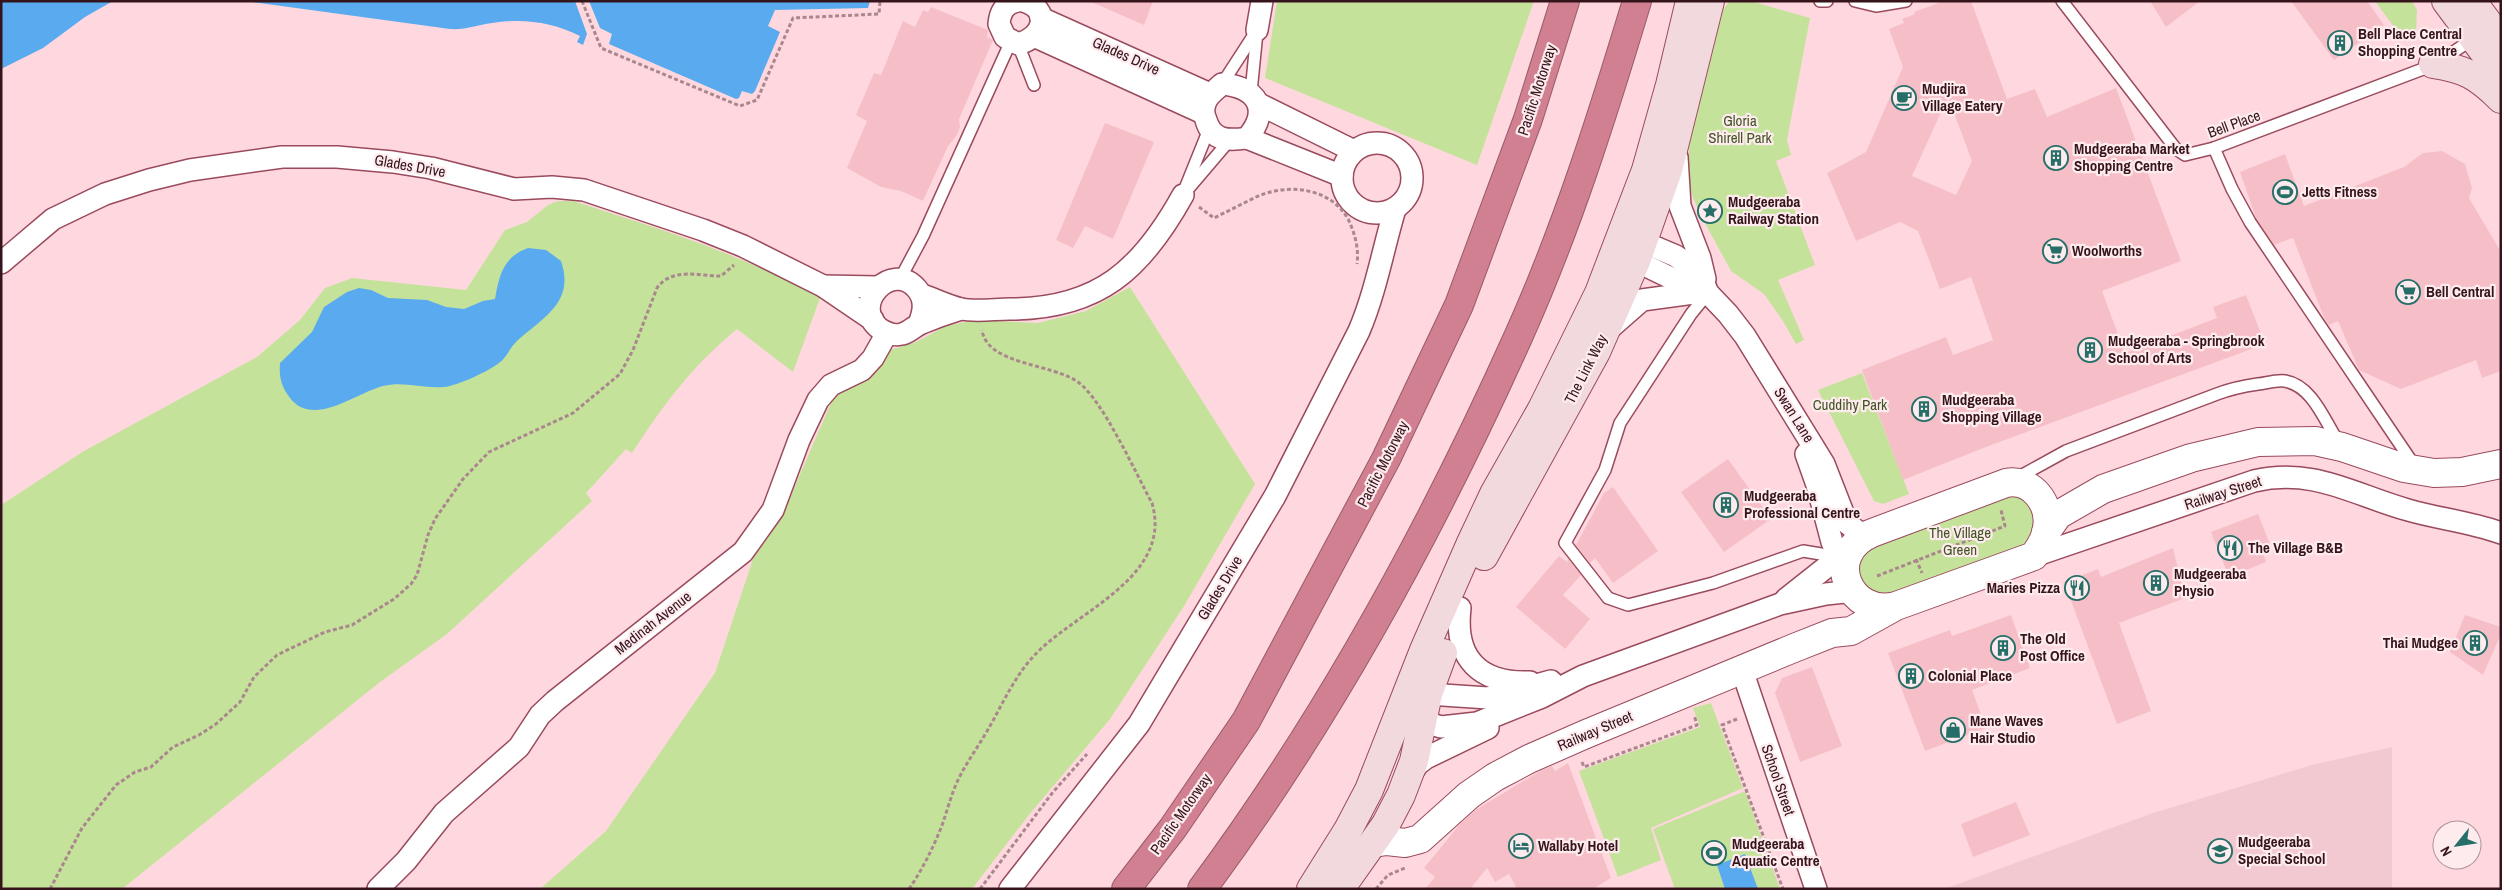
<svg xmlns="http://www.w3.org/2000/svg" width="2502" height="890" viewBox="0 0 2502 890" font-family="'Archivo Narrow',sans-serif">
<rect width="100%" height="100%" fill="#fed8de"/>
<path fill="#f2c9d0" d="M2392 747V889H1944L2153 813 2312 765Z"/>
<g fill="#c5e29b">
<path d="M1277 1H1534L1477 165 1265 78Z"/>
<path d="M1730 1H1750L1810 18 1787 140 1791 155 1776 161 1815 265 1778 280 1804 340 1796 344 1783 321 1764 294 1731 271 1700 214 1690 190 1688 159 1692 123 1720 13Z"/>
<path d="M2375 1H2412L2417 10 2416 32 2405 42Z"/>
<path d="M558 201H573C660 229 740 253 820 298L793 372 737 329C690 368 665 403 632 453L626 449 586 493 592 501 447 634 380 682 122 889H1V505L84 451 257 357 300 320 325 288 352 278 466 290 505 230 527 222 548 205Z"/>
<path d="M1130 287 1255 484 1184 606 1110 719 1028 816 972 889H540L606 831 715 673 753 559 782 516 834 396 861 383 890 350 916 342 946 326 975 320 1038 323 1086 311Z"/>
<path d="M1862 373 1909 494 1883 504 1874 501 1818 390Z"/>
<path d="M2003 492C2037 502 2040 513 2029 545L1889 600C1863 585 1853 581 1864 549Z"/>
<path d="M1711 703 1743 788 1651 828 1661 860 1618 877 1579 771 1700 727 1693 708Z"/>
<path d="M1745 791 1780 889H1675L1653 829Z"/>
</g>
<g fill="#59aaee">
<path d="M1 1H113L85 17 43 48 1 69Z"/>
<path d="M245 1H575L587 34 583 45 577 42 580 36C553 22 522 18 492 23 477 25 465 30 450 29Z"/>
<path d="M589 1H870L868 8 775 10 768 26 780 32 755 91 752 94 742 91 739 98 736 99 609 44 612 34 600 28Z"/>
<path d="M528 248 546 250 561 261C575 302 544 317 518 340 510 347 507 357 499 363 489 371 457 386 444 387 424 389 404 381 383 386 356 393 313 428 290 398 281 386 279 377 280 363L312 332 324 307 347 292 359 288 371 290 388 298 427 300 446 307 464 309 483 301 495 299C499 276 503 257 528 248Z"/>
<path d="M1745 854 1758 889H1725L1717 865Z"/>
</g>
<g fill="#f6bfc8" fill-rule="evenodd">
<path d="M1089 1H1153L1144 25Z"/>
<path d="M1944 1H1971L2007 99 2035 89 2047 117 2116 88 2181 261 2102 291 2125 353 2217 318 2213 307 2246 295 2265 344 1986 447 1903 480 1862 370 1946 337 1953 355 1993 340 1971 277 1940 289 1918 231 1900 222 1856 241 1827 173 1866 152 1903 67 1889 29 1904 23 1902 19 1915 14 1914 12ZM1948 97 1972 161 1956 195 1912 176Z"/>
<path d="M2150 1H2200L2166 27Z"/>
<path d="M2291 1H2367L2384 25 2334 60Z"/>
<path d="M931 7 988 30 987 37 993 40 959 119 960 127 957 135 948 146 923 201 901 191 881 187 847 168 867 121 856 115 874 73 881 75 903 21 915 27 923 10 928 12Z"/>
<path d="M1105 123 1154 142 1113 239 1085 226 1073 248 1056 240Z"/>
<path d="M2442 151 2465 164 2472 188 2469 198 2501 252V371L2482 378 2476 360 2401 389 2359 370 2338 321 2329 325 2325 320 2293 238 2274 245 2256 218 2240 172 2285 154 2304 206 2404 167 2423 153Z"/>
<path d="M1728 459 1771 519 1724 552 1681 492Z"/>
<path d="M1613 487 1658 551 1613 583 1595 558 1590 563 1576 545 1604 493Z"/>
<path d="M2258 514 2271 547 2262 551 2266 562 2229 577 2211 532Z"/>
<path d="M2173 548 2185 598 2119 623 2151 711 2117 724 2064 582 2098 569 2101 577Z"/>
<path d="M1559 556 1567 562 1568 559 1581 575 1563 595 1590 619 1565 649 1516 607Z"/>
<path d="M2011 615 2030 668 1972 690 1986 728 1925 751 1888 653 1950 630 1952 636Z"/>
<path d="M2465 615 2501 627V634L2483 675 2450 652Z"/>
<path d="M1812 667 1842 746 1800 762 1775 693 1782 678Z"/>
<path d="M1568 763 1611 878 1593 889H1517L1509 874 1495 882 1487 868 1470 889H1425L1435 877 1424 868 1460 824 1477 809 1542 770 1552 766 1555 771Z"/>
<path d="M2016 802 2030 835 1973 857 1961 824Z"/>
</g>
<g fill="none" stroke-linecap="round" stroke-linejoin="round">
<defs>
<g id="service">
<path d="M1820 1H1827"/>
<path d="M1855 1 1876 6 1906 1"/>
<path d="M2062 1 2176 149 2185 155 2214 148 2423 69 2449 55 2474 38"/>
<path d="M1018 44 1034 85"/>
<path d="M1222 84 1257 30"/>
<path d="M1251 92 1257 32"/>
<path d="M2214 148 2232 189 2250 222 2414 465"/>
<path d="M1186 186 1209 129"/>
<path d="M1183 195 1229 141"/>
<path d="M900 279 923 236 1011 41"/>
<path d="M1708 293 1691 314 1620 423 1605 470 1565 543 1608 598 1628 605 1713 583 1803 551 1821 554 1836 562"/>
<path d="M2017 478 2066 451 2217 394C2230 389 2244 386 2258 384 2267 383 2275 380 2285 381 2313 386 2325 422 2339 443"/>
</g>
<g id="minor">
<path d="M1018 1C1005 3 1000 12 999 24L1005 37 1018 44C1045 37 1051 9 1023 1"/>
<path d="M1041 18 1210 94"/>
<path d="M1257 30 1262 1"/>
<path d="M1036 37 1203 113"/>
<path d="M1222 84C1256 87 1272 109 1247 138 1228 141 1212 141 1206 120 1203 113 1203 108 1206 101 1210 93 1216 90 1222 84Z"/>
<path d="M1259 104 1354 151"/>
<path d="M1247 138 1342 176"/>
<circle cx="1377" cy="178" r="35"/>
<path d="M1677 157 1680 206 1700 258 1705 279"/>
<path d="M1643 242 1676 256 1700 274 1708 293 1728 314 1745 336 1824 464 1847 523 1858 532 1872 533"/>
<path d="M1636 261 1702 293"/>
<path d="M1 263 53 219 105 194 149 180 190 170 282 157H337L393 162 431 168 514 189 552 187 584 190 703 230 743 246 823 286 873 320"/>
<path d="M823 286 878 287"/>
<path d="M922 295C934 299 948 306 961 309 976 312 995 309 1010 309 1099 309 1142 269 1183 195"/>
<path d="M919 324C924 311 926 300 917 289 892 259 849 305 880 329 886 333 895 336 902 334 910 332 914 326 922 323 934 318 948 313 961 309"/>
<path d="M1610 328 1642 300 1701 292"/>
<path d="M1806 454 1817 485 1832 542 1845 574"/>
<path d="M2034 556 2254 481C2313 467 2354 495 2408 510 2439 519 2471 522 2501 533"/>
<path d="M1786 599 1848 550"/>
<path d="M1460 608C1454 659 1480 684 1530 682"/>
<path d="M1742 670 1816 889"/>
<path d="M1428 694 1488 698 1551 681"/>
<path d="M1422 721 1441 727 1477 723 1542 697 1583 676 1780 604 1826 594 1854 591"/>
<path d="M1409 777 1418 764 1426 758 1488 728"/>
<path d="M378 889 406 861 444 813 519 747 540 715 555 701 743 552 773 510 799 440 818 400 831 385 862 370 873 358 887 333"/>
<path d="M1010 889 1139 724 1275 496 1359 331C1376 291 1383 249 1395 209"/>
</g>
<g id="tertiary">
<path d="M2046 532 2058 515 2103 489 2191 458 2258 442 2315 441 2342 447 2404 468 2434 473 2462 472 2501 464"/>
<path d="M1373 843 1387 841 1405 843 1420 839 1469 795 1495 777 1529 759 1586 734 1794 648 1832 633 1851 631 1896 606 2034 556C2040 547 2046 539 2047 528 2051 504 2032 478 2006 483L1872 533C1821 555 1850 618 1896 606"/>
</g>
<g id="secondary">
<path d="M2446 1 2501 75"/>
<path d="M2472 1 2501 40"/>
<path d="M2433 64C2465 69 2477 75 2501 99"/>
<path d="M1484 556 1596 352 1636 261 1668 170 1710 1"/>
<path d="M1311 889 1348 830 1369 790 1424 650 1470 545 1494 494 1542 409 1599 293 1646 170 1670 85 1690 1"/>
<path d="M1340 889 1386 824 1401 795 1414 761 1428 694 1443 653"/>
</g>
<g id="motorway">
<path d="M1126 889 1173 828 1246 721 1386 459 1459 305 1528 119 1565 1"/>
<path d="M1202 889C1329 718 1432 529 1519 335 1567 228 1603 114 1637 1"/>
</g>
</defs>
<use href="#service" stroke="#9a4a5d" stroke-width="14"/>
<use href="#minor" stroke="#9a4a5d" stroke-width="24"/>
<use href="#tertiary" stroke="#9a4a5d" stroke-width="30"/>
<use href="#secondary" stroke="#9a4a5d" stroke-width="30"/>
<use href="#motorway" stroke="#9a5a67" stroke-width="30"/>
<g stroke="#aa878d" stroke-width="3" stroke-dasharray="4 2.5" stroke-linecap="butt">
<path d="M582 1 601 48 740 106 757 100 793 18 879 14 880 1"/>
<path d="M1199 207 1214 218C1228 211 1242 204 1256 197 1287 183 1330 187 1348 219 1355 233 1359 249 1357 264"/>
<path d="M1916 559 1922 573"/>
<path d="M1877 576 2005 526 2001 510"/>
<path d="M1737 719 1722 725 1783 889"/>
<path d="M1582 762 1584 767 1697 725 1694 715"/>
<path d="M50 889 82 828 116 785 135 772 151 767 173 747 199 735 216 724 240 702 254 677 277 655 325 632 352 625 394 599 411 584 417 575 428 535 435 519 463 479 489 452 573 413 620 374 633 350 657 288C672 267 699 276 721 276L734 265"/>
<path d="M909 889C922 870 932 850 941 828 947 812 951 794 959 778 968 760 980 744 990 726 1003 703 1014 678 1032 658 1071 613 1174 579 1152 503 1136 474 1103 400 1078 382 1051 363 987 365 982 330"/>
<path d="M980 889 1053 792 1087 754"/>
<path d="M1376 889 1388 875 1405 868"/>
</g>
<use href="#service" stroke="#fff" stroke-width="11"/>
<use href="#minor" stroke="#fff" stroke-width="21"/>
<use href="#tertiary" stroke="#fff" stroke-width="28"/>
<use href="#secondary" stroke="#f1d9de" stroke-width="28"/>
<use href="#motorway" stroke="#d08090" stroke-width="28"/>
</g>
<defs>
<symbol id="building-ring" viewBox="-11 -11 22 22"><circle r="9.5" fill="#feebee" stroke="#266f68" stroke-width="1.5"/><path d="M-4-6H4V6H1V3H-1V6H-4ZM-2.5-4.3h1.7v1.8h-1.7ZM.8-4.3h1.7v1.8H.8ZM-2.5-1h1.7V.8h-1.7ZM.8-1h1.7V.8H.8Z" fill="#266f68"/></symbol>
<symbol id="cafe-ring" viewBox="-11 -11 22 22"><circle r="9.5" fill="#feebee" stroke="#266f68" stroke-width="1.5"/><path d="M-5.5-4.5H6V0H3Q3 3.5 0 3.5H-2.5Q-5.5 3.5-5.5 0ZM3-3.2v2h1.7v-2ZM-6 4.5H4V6H-6Z" fill="#266f68"/></symbol>
<symbol id="stadium-ring" viewBox="-11 -11 22 22"><circle r="9.5" fill="#feebee" stroke="#266f68" stroke-width="1.5"/><path d="M0-5a6.5 5 0 1 0 0 10a6.5 5 0 1 0 0-10ZM-3.5-1.8h7v3.6h-7Z" fill="#266f68"/></symbol>
<symbol id="sight-ring" viewBox="-11 -11 22 22"><circle r="9.5" fill="#feebee" stroke="#266f68" stroke-width="1.5"/><path d="M0-6L1.8-2.2L6-1.7L2.9 1.2L3.7 5.4L0 3.3L-3.7 5.4L-2.9 1.2L-6-1.7L-1.8-2.2Z" fill="#266f68"/></symbol>
<symbol id="supermarket-ring" viewBox="-11 -11 22 22"><circle r="9.5" fill="#feebee" stroke="#266f68" stroke-width="1.5"/><path d="M-6-5.5h2.5l.6 2H6L4.5 2H-2.5L-4.4-4H-6ZM-1.5 3.2a1.3 1.3 0 1 0 .1 0ZM3 3.2a1.3 1.3 0 1 0 .1 0Z" fill="#266f68"/></symbol>
<symbol id="restaurant-ring" viewBox="-11 -11 22 22"><circle r="9.5" fill="#feebee" stroke="#266f68" stroke-width="1.5"/><path d="M-5-6h1v4h1v-4h1v4h1v-4h1v5L-1.5 .5V6h-2V.5L-5-1ZM5-6V6H3V1.5H1.5Q1.5-4 5-6Z" fill="#266f68"/></symbol>
<symbol id="shop-ring" viewBox="-11 -11 22 22"><circle r="9.5" fill="#feebee" stroke="#266f68" stroke-width="1.5"/><path d="M-5-2.5h2.3a2.7 3.5 0 0 1 5.4 0H5L5.5 6h-11ZM-1.5-2.5h3a1.5 2.3 0 0 0-3 0Z" fill="#266f68"/></symbol>
<symbol id="hotel-ring" viewBox="-11 -11 22 22"><circle r="9.5" fill="#feebee" stroke="#266f68" stroke-width="1.5"/><path d="M-6-4.5h1.5V1H6V5H4.5V3h-9V5H-6ZM-4 0a1.8 1.8 0 1 1 3.6 0ZM.5 0V-2.5h3Q6-2.5 6 0Z" fill="#266f68"/></symbol>
<symbol id="school-ring" viewBox="-11 -11 22 22"><circle r="9.5" fill="#feebee" stroke="#266f68" stroke-width="1.5"/><path d="M0-5L7-2L0 1L-7-2ZM-4 1L0 2.5L4 1V4Q0 6-4 4Z" fill="#266f68"/></symbol>
</defs>
<g fill-rule="evenodd">
<use href="#building-ring" x="2326" y="29" width="28" height="28"/>
<use href="#cafe-ring" x="1890" y="84" width="28" height="28"/>
<use href="#building-ring" x="2042" y="144" width="28" height="28"/>
<use href="#stadium-ring" x="2271" y="178" width="28" height="28"/>
<use href="#sight-ring" x="1696" y="197" width="28" height="28"/>
<use href="#supermarket-ring" x="2041" y="237" width="28" height="28"/>
<use href="#supermarket-ring" x="2394" y="278" width="28" height="28"/>
<use href="#building-ring" x="2076" y="336" width="28" height="28"/>
<use href="#building-ring" x="1910" y="395" width="28" height="28"/>
<use href="#building-ring" x="1712" y="491" width="28" height="28"/>
<use href="#restaurant-ring" x="2216" y="534" width="28" height="28"/>
<use href="#building-ring" x="2142" y="569" width="28" height="28"/>
<use href="#restaurant-ring" x="2063" y="574" width="28" height="28"/>
<use href="#building-ring" x="2461" y="629" width="28" height="28"/>
<use href="#building-ring" x="1989" y="634" width="28" height="28"/>
<use href="#building-ring" x="1897" y="662" width="28" height="28"/>
<use href="#shop-ring" x="1939" y="716" width="28" height="28"/>
<use href="#hotel-ring" x="1507" y="832" width="28" height="28"/>
<use href="#school-ring" x="2206" y="837" width="28" height="28"/>
<use href="#stadium-ring" x="1700" y="839" width="28" height="28"/>
</g>
<g text-anchor="middle" stroke-width="4.5" stroke-linejoin="round" paint-order="stroke">
<g font-size="15" font-weight="bold" fill="#35141c" stroke="#feebee" text-anchor="start">
<text x="2358" y="39">Bell Place Central<tspan x="2358" dy="17">Shopping Centre</tspan></text>
<text x="1922" y="94">Mudjira<tspan x="1922" dy="17">Village Eatery</tspan></text>
<text x="2074" y="154">Mudgeeraba Market<tspan x="2074" dy="17">Shopping Centre</tspan></text>
<text x="2302" y="197">Jetts Fitness</text>
<text x="1728" y="207">Mudgeeraba<tspan x="1728" dy="17">Railway Station</tspan></text>
<text x="2072" y="256">Woolworths</text>
<text x="2426" y="297">Bell Central</text>
<text x="2108" y="346">Mudgeeraba - Springbrook<tspan x="2108" dy="17">School of Arts</tspan></text>
<text x="1942" y="405">Mudgeeraba<tspan x="1942" dy="17">Shopping Village</tspan></text>
<text x="1744" y="501">Mudgeeraba<tspan x="1744" dy="17">Professional Centre</tspan></text>
<text x="2248" y="553">The Village B&amp;B</text>
<text x="2174" y="579">Mudgeeraba<tspan x="2174" dy="17">Physio</tspan></text>
<text x="2060" y="593" text-anchor="end">Maries Pizza</text>
<text x="2020" y="644">The Old<tspan x="2020" dy="17">Post Office</tspan></text>
<text x="2458" y="648" text-anchor="end">Thai Mudgee</text>
<text x="1928" y="681">Colonial Place</text>
<text x="1970" y="726">Mane Waves<tspan x="1970" dy="17">Hair Studio</tspan></text>
<text x="2238" y="847">Mudgeeraba<tspan x="2238" dy="17">Special School</tspan></text>
<text x="1732" y="849">Mudgeeraba<tspan x="1732" dy="17">Aquatic Centre</tspan></text>
<text x="1538" y="851">Wallaby Hotel</text>
</g>
<g font-size="15" fill="#35141c" stroke="#feebee">
<text transform="translate(1126 56) rotate(24)" y="5">Glades Drive</text>
<text transform="translate(1537 90) rotate(-72)" y="5">Pacific Motorway</text>
<text transform="translate(2234 124) rotate(-20)" y="5">Bell Place</text>
<text transform="translate(410 166) rotate(10)" y="5">Glades Drive</text>
<text transform="translate(1586 369) rotate(-63)" y="5">The Link Way</text>
<text transform="translate(1794 415) rotate(58)" y="5">Swan Lane</text>
<text transform="translate(1383 464) rotate(-63)" y="5">Pacific Motorway</text>
<text transform="translate(2223 493) rotate(-18)" y="5">Railway Street</text>
<text transform="translate(1220 588) rotate(-59)" y="5">Glades Drive</text>
<text transform="translate(653 623) rotate(-38)" y="5">Medinah Avenue</text>
<text transform="translate(1595 731) rotate(-23)" y="5">Railway Street</text>
<text transform="translate(1778 780) rotate(71)" y="5">School Street</text>
<text transform="translate(1181 814) rotate(-55)" y="5">Pacific Motorway</text>
</g>
<g font-size="15" fill="#425424" stroke="#feebee">
<text x="1740" y="126">Gloria<tspan x="1740" dy="17">Shirell Park</tspan></text>
<text x="1850" y="410">Cuddihy Park</text>
<text x="1960" y="538">The Village<tspan x="1960" dy="17">Green</tspan></text>
</g>
</g>
<rect width="2502" height="890" fill="none" stroke="#35141c" stroke-width="5"/>
<g transform="translate(2457 845) rotate(240)"><circle r="24" fill="#feebee" stroke="#ae959a"/>
<path d="M0-4L9 19L0 12L-9 19Z" fill="#266f68"/>
<text y="-8" font-size="14" font-weight="bold" text-anchor="middle" fill="#35141c">N</text>
</g>
</svg>
